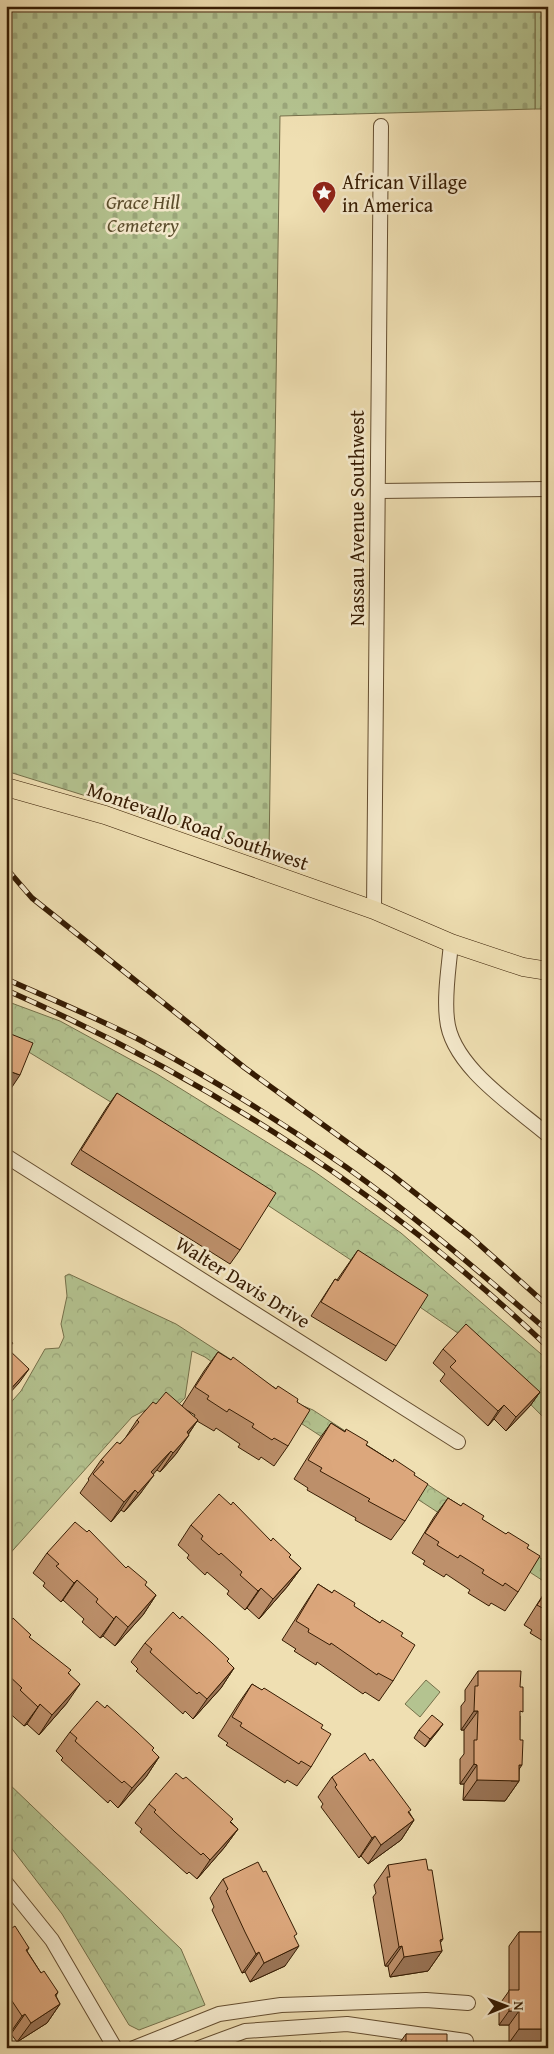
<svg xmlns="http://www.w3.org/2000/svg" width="554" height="2054" viewBox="0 0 554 2054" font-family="'Gentium Book Plus',serif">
<defs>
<pattern id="forest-crowns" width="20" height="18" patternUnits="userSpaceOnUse" patternTransform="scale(1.25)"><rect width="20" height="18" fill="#b4c390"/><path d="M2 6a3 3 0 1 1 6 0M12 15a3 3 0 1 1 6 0" fill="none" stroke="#9ba77b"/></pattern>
<pattern id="cemetery-stones" width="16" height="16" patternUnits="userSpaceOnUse" patternTransform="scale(1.25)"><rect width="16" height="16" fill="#b4c390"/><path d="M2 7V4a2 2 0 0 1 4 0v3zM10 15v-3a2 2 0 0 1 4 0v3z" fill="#9ba77b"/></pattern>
</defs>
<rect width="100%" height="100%" fill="#efdfb2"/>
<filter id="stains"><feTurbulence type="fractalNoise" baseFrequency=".004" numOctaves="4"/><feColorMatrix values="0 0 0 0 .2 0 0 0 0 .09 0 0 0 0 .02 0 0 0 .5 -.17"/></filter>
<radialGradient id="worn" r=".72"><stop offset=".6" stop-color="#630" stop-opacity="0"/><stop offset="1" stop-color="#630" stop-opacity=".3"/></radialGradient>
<g fill="url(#forest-crowns)" stroke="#75704a">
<rect x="535" y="6" width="13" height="103"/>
<path d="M6 1001 60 1021 157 1074 315 1172 401 1233 548 1360V1422L465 1338 360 1266 114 1104 27 1051 6 1042Z"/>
<path d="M69 1274 176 1324 264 1381 256 1394 205 1357 192 1351 185 1398 170 1413 148 1409 132 1417 6 1558V1408L21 1391 45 1349 59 1348 64 1337 61 1324 67 1296 65 1276Z"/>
<path d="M301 1405 313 1410 548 1563V1584L296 1420Z"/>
<path d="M6 1781 181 1949 205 2005 139 2030 129 2025 62 1914 6 1841Z"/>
</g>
<path fill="url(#cemetery-stones)" stroke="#75704a" d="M6 6H535V109L280 116 269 853 6 771Z"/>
<path fill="#b4c390" stroke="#75704a" d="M426 1680 440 1692 420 1717 405 1704Z"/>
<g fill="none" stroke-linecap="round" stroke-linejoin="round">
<defs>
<g id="minor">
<path d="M379 491 548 489"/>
<path d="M374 910 381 126"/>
<path d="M451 943C449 967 444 995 447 1019 451 1066 514 1106 548 1135"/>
<path d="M6 1156 458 1442"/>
<path d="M6 1883 52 1940 115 2048"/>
<path d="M134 2048 219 2014 281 2005 426 2000 468 2003"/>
<path d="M199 2048 245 2031 347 2024 466 2041"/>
</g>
<path id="major" d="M6 787 105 815 374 910 451 943 523 967 548 971"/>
</defs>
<use href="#minor" stroke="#644d2f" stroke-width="16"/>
<use href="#major" stroke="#361c03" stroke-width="19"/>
<use href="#minor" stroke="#f5eacd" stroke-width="14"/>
<use href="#major" stroke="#efdfb2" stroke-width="18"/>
<defs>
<g id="rail">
<path d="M6 868 32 898 245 1068 391 1174 472 1238 548 1306"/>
<path d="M6 979C51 999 97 1018 140 1040 211 1078 280 1121 346 1167 416 1217 482 1274 548 1331"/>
<path d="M6 990C209 1079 387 1194 548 1347"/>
</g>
</defs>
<use href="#rail" stroke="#361c03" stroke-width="5.5"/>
<use href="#rail" stroke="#f5eacd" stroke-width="4" stroke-dasharray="11" stroke-linecap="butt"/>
</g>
<g fill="#bd906b" stroke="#361c03" fill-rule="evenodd">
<path d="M117 1093 240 1250 230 1264 71 1164 107 1107Z"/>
<path d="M358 1250 396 1346 386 1361 311 1316 335 1279 337 1280Z"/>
<path d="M443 1349 540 1392 530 1406 506 1431 494 1419 488 1426 440 1381 445 1374 433 1363Z"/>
<path d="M218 1352 297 1402 288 1446 274 1466 261 1457 259 1460 238 1447 240 1444 216 1428 214 1431 197 1421 176 1454 160 1472 157 1470 153 1474 140 1494 124 1512 121 1510 111 1522 80 1493 89 1480 88 1479 101 1460 124 1440 137 1420 156 1404 182 1406 204 1371ZM185 1409 195 1415 194 1417Z"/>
<path d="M331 1423 414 1475 405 1521 391 1540 355 1520 356 1518 307 1490 308 1488 294 1479 317 1442Z"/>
<path d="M448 1498 527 1548 518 1592 505 1611 491 1603 489 1606 468 1593 470 1590 446 1574 444 1577 423 1564 425 1561 412 1553 434 1517Z"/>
<path d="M191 1525 271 1541 301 1568 287 1587 259 1619 247 1608 245 1610 227 1594 229 1591 207 1572 205 1575 187 1558 189 1555 178 1545Z"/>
<path d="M47 1553 126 1568 156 1595 143 1615 115 1646 103 1636 100 1638 82 1622 84 1619 63 1600 61 1602 43 1586 45 1583 33 1573Z"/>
<path d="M318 1584 401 1636 393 1681 379 1701 365 1692 363 1694 317 1662 316 1665 294 1651 296 1649 282 1640 305 1604Z"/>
<path d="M548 1587V1644L530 1633 532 1630 524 1625Z"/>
<path d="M6 1617 69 1673 67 1703 39 1735 27 1724 24 1726 6 1710 8 1707 6 1705Z"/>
<path d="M145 1643 227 1661 234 1668 221 1688 193 1719 185 1711 183 1714 136 1671 138 1669 131 1662Z"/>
<path d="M478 1671 520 1716 519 1781 505 1801 463 1800 464 1784H460V1759L464 1754V1730H461V1706L465 1701V1690Z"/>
<path d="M252 1684 321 1728 311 1767 297 1786 287 1780 285 1783 226 1745 228 1743 218 1736 238 1704Z"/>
<path d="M443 1724 425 1747 414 1738 419 1730Z"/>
<path d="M70 1732 152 1750 159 1757 146 1777 118 1808 110 1800 108 1803 61 1760 63 1758 56 1751Z"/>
<path d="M332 1777 409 1812 414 1820 401 1840 368 1864 361 1856 359 1858 321 1807 323 1804 318 1797Z"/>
<path d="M149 1804 231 1822 238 1829 224 1848 197 1879 189 1872 187 1874 140 1832 142 1829 135 1823Z"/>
<path d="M388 1865 440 1943 442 1951 428 1971 390 1977 388 1966H385L373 1897 376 1893 374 1885Z"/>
<path d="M223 1879 294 1938 285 1966 250 1982 245 1972 242 1973 212 1910 214 1907 210 1898Z"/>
<path d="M6 1920 12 1928 29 1948 27 1951 41 1973 58 1992 56 1996 60 2004 47 2023 17 2042 11 2034 8 2036 6 2033Z"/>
<path d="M519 1932H548V2033L541 2043H509V2025H499V2005L509 1991V1946Z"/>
<path d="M406 2034 447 2044 450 2048H396Z"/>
</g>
<g fill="#9a7557" stroke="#361c03">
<path d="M6 1070 20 1075 10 1090 6 1088Z"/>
<path d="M29 1369 19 1383 6 1397V1394Z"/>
<path d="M540 1392 530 1406 506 1431 516 1417Z"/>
<path d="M504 1405 494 1419 488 1426 498 1411Z"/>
<path d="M198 1420 184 1440 187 1432Z"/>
<path d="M189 1435 176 1454 160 1472 173 1453Z"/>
<path d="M171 1451 157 1470 138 1492 151 1472Z"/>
<path d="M154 1475 140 1494 124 1512 138 1493Z"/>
<path d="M135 1490 121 1510 111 1522 124 1502Z"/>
<path d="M301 1568 287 1587 259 1619 273 1599Z"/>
<path d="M77 1580 63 1600 61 1602 74 1583Z"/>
<path d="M261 1588 247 1608 245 1610 258 1591Z"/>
<path d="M156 1595 143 1615 115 1646 128 1627Z"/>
<path d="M116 1616 103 1636 100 1638 114 1619Z"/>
<path d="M234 1668 221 1688 193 1719 207 1699Z"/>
<path d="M80 1684 67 1703 39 1735 52 1715Z"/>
<path d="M40 1704 27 1724 24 1726 38 1707Z"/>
<path d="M474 1711H478L464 1730H461Z"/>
<path d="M443 1724 438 1731 425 1747 430 1739Z"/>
<path d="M159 1757 146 1777 118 1808 132 1788Z"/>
<path d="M474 1764 477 1765 464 1784H460Z"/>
<path d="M519 1765H522L511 1781H519L505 1801 463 1800 477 1780Z"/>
<path d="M414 1820 401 1840 368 1864 381 1845Z"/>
<path d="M238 1829 224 1848 197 1879 210 1860Z"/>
<path d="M375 1836 361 1856 359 1858 372 1838Z"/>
<path d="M443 1939 434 1952 442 1951 428 1971 390 1977 404 1957 440 1940Z"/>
<path d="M299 1946 285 1966 250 1982 264 1963Z"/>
<path d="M402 1946 388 1966H385L399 1947Z"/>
<path d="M259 1952 245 1972 242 1973 256 1954Z"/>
<path d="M60 2004 47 2023 17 2042 31 2023Z"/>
<path d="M509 2011H519L509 2025H499Z"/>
<path d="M25 2014 11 2034 8 2036 22 2016Z"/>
<path d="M519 2029H548V2033L541 2043H509Z"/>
</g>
<g fill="#dca77c" stroke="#361c03">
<path d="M6 1032 33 1043 20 1075 6 1070Z"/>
<path d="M117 1093 276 1193 240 1250 81 1150Z"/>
<path d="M358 1250 428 1295 396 1346 321 1302 335 1279 338 1281Z"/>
<path d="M466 1324 540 1392 516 1417 504 1405 498 1411 450 1367 456 1361 443 1349Z"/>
<path d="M6 1338 13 1343 8 1349 29 1369 6 1394Z"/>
<path d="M218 1352 231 1360 233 1357 276 1389 278 1386 298 1399 297 1402 310 1410 288 1446 274 1438 272 1440 252 1427 254 1424 229 1409 227 1412 207 1399 209 1396 195 1387Z"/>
<path d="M166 1392 198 1420 187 1432 189 1435 173 1453 171 1451 151 1472 154 1475 138 1493 135 1490 124 1502 93 1474 104 1462 101 1460 117 1442 120 1444 139 1422 137 1420 153 1402 156 1404Z"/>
<path d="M331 1423 345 1432 346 1429 368 1442 366 1445 393 1462 394 1459 415 1473 414 1475 428 1484 405 1521 368 1501 370 1499 320 1471 322 1468 308 1460Z"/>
<path d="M219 1494 231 1505 233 1502 271 1541 273 1538 291 1555 289 1557 301 1568 273 1599 261 1588 258 1591 240 1575 242 1572 221 1553 219 1555 201 1539 203 1536 191 1525Z"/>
<path d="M448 1498 461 1506 463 1503 484 1516 482 1519 506 1534 508 1532 529 1545 527 1548 540 1556 518 1592 505 1583 503 1586 482 1573 484 1570 460 1555 458 1558 437 1545 439 1542 425 1533Z"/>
<path d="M75 1522 87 1532 89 1530 126 1568 128 1566 147 1582 145 1585 156 1595 128 1627 116 1616 114 1619 96 1602 98 1599 77 1580 74 1583 56 1566 59 1564 47 1553Z"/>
<path d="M318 1584 332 1593 334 1590 355 1603 354 1606 380 1623 382 1620 403 1633 401 1636 415 1645 393 1681 378 1673 377 1675 331 1643 330 1645 308 1632 309 1629 296 1621Z"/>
<path d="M548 1589V1616L544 1613 546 1610 537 1605Z"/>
<path d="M173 1612 180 1619 182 1616 212 1643 229 1659 227 1661 234 1668 207 1699 199 1692 197 1694 172 1672 150 1652 152 1649 145 1643Z"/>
<path d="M6 1617 11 1621 13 1618 31 1635 29 1637 71 1670 68 1673 80 1684 52 1715 40 1704 38 1707 20 1690 22 1688 6 1673Z"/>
<path d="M478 1671H521L520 1687H523V1712L520 1711V1740H523L522 1765H519V1781L477 1780V1765L474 1764V1740H477L478 1711H474L475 1686H478Z"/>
<path d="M252 1684 262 1690 264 1688 323 1725 321 1728 331 1734 311 1767 301 1761 299 1764 240 1726 242 1723 232 1717Z"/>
<path d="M97 1701 105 1708 107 1705 137 1732 154 1748 152 1750 159 1757 132 1788 124 1781 122 1783 97 1761 75 1741 77 1738 70 1732Z"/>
<path d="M432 1715 443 1724 430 1739 419 1730Z"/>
<path d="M365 1753 370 1761 373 1759 394 1787 411 1810 408 1812 414 1820 381 1845 375 1836 372 1838 335 1787 337 1785 332 1777Z"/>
<path d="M176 1773 183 1779 186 1777 212 1800 233 1819 230 1822 238 1829 210 1860 203 1853 201 1855 175 1832 154 1812 156 1810 149 1804Z"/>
<path d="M426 1859 428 1870H432L443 1939 440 1940 442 1951 404 1957 402 1946 399 1947 387 1877H390L388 1865Z"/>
<path d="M258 1862 263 1872 266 1871 297 1934 294 1936 299 1946 264 1963 259 1952 256 1954 245 1932 226 1891 228 1889 223 1879Z"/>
<path d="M6 1920 12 1928 15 1926 29 1948 26 1950 41 1973 44 1971 58 1992 55 1995 60 2004 31 2023 25 2014 22 2016 8 1995 11 1993 6 1985Z"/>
<path d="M519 1932H548V2029H519V2011H509V1990H519Z"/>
<path d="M406 2034H447V2044H450V2048H402V2044H406Z"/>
<path d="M321 2042 322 2048H295Z"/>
</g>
<defs>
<symbol id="sight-pin" viewBox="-11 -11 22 30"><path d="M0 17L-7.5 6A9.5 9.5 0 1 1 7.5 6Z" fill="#8f2418" stroke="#f5eacd"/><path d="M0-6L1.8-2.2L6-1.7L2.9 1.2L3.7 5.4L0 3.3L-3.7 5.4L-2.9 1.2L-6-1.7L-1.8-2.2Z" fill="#fff"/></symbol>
</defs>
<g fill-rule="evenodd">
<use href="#sight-pin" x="310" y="179" width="28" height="38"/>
</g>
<g text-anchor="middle" stroke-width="5" stroke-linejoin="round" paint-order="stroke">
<g font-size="20" fill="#361c03" stroke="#f5eacd" text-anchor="start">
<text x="342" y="189">African Village<tspan x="342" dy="23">in America</tspan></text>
</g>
<g font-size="20" font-style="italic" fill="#5c4e2d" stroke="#f5eacd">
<text x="143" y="209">Grace Hill<tspan x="143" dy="23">Cemetery</tspan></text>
</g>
<g font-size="20" fill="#361c03" stroke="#f5eacd">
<text transform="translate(357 518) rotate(-90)" y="7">Nassau Avenue Southwest</text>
<text transform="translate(198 826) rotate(19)" y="7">Montevallo Road Southwest</text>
<text transform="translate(243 1282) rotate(32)" y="7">Walter Davis Drive</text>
</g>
</g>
<rect width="554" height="2054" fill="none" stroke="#efdfb2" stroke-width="25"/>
<rect x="8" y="8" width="539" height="2039" fill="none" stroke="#361c03" stroke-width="2.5"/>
<rect x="12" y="12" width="529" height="2029" fill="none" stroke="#361c03"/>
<g transform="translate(506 2006) rotate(89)" stroke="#f5eacd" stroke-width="4" paint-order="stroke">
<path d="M0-4L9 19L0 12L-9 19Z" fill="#361c03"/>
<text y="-8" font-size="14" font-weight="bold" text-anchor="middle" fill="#361c03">N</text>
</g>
<rect width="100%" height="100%" filter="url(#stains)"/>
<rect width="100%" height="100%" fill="url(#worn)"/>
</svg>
